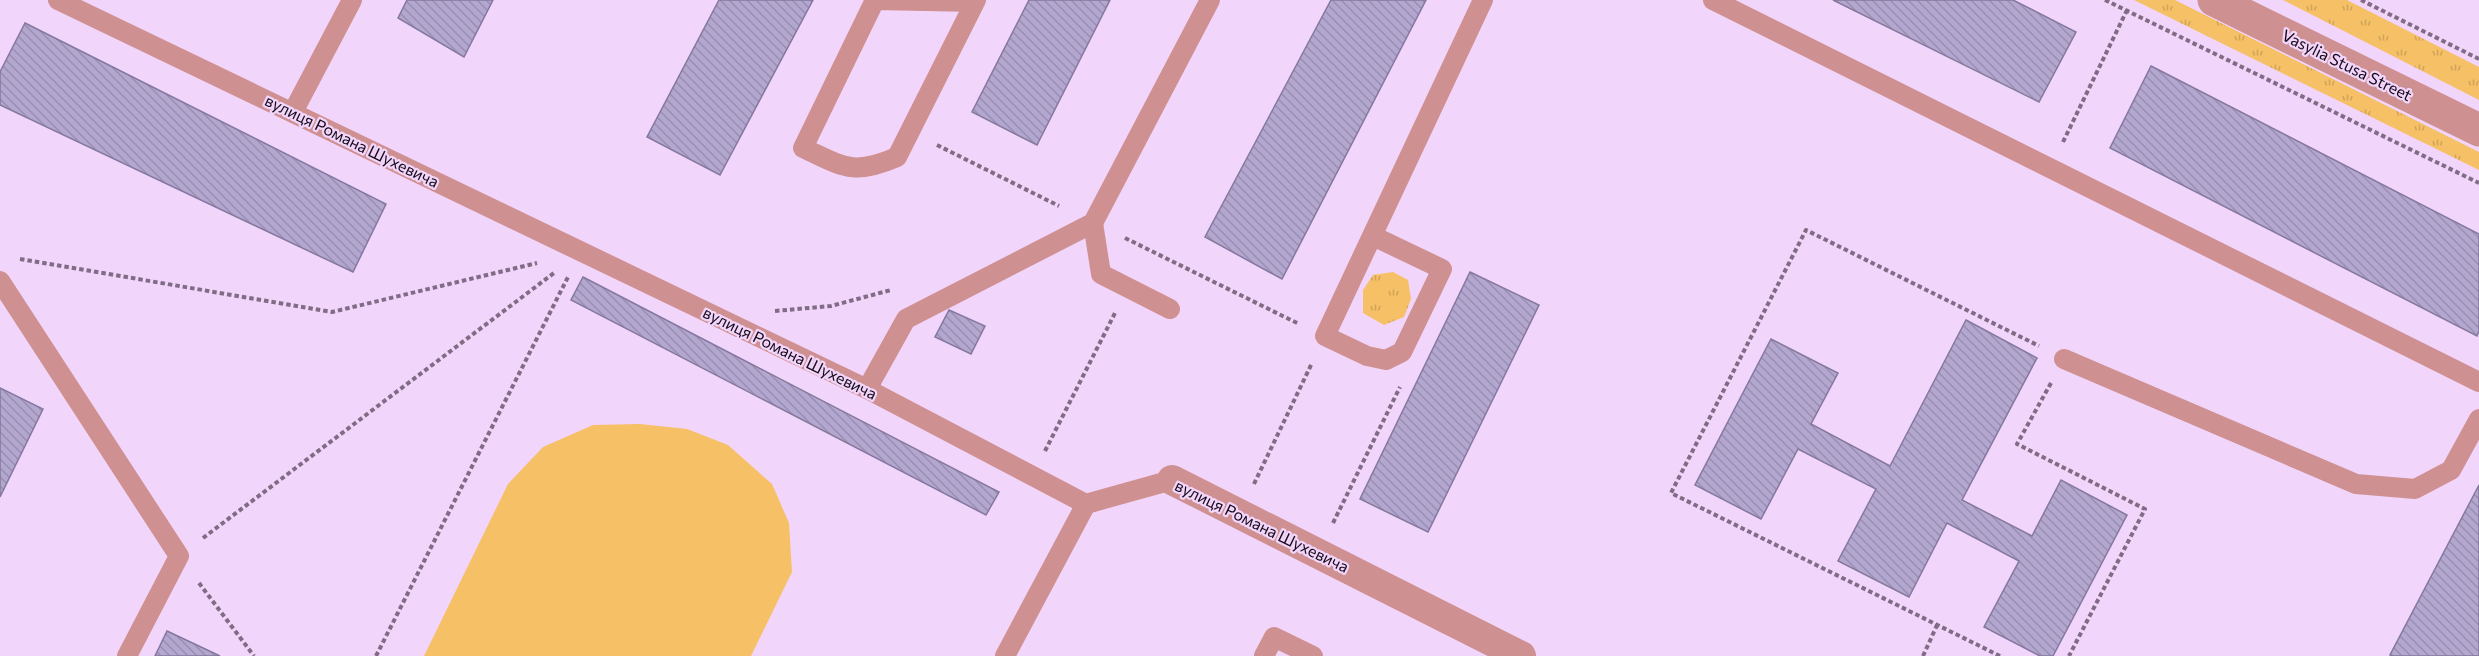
<svg xmlns="http://www.w3.org/2000/svg" width="2479" height="656" viewBox="0 0 2479 656" font-family="Commissioner,sans-serif">
<defs>
<pattern id="grass-tufts" width="24" height="20" patternUnits="userSpaceOnUse" patternTransform="scale(1.5)"><rect width="24" height="20" fill="#f5c066"/><path d="M3 7l-1-3M5 7V3M7 7l1-3M15 17l-1-3M17 17v-4M19 17l1-3" fill="none" stroke="#d1a458"/></pattern>
<pattern id="building-back-hatch" width="6" height="6" patternUnits="userSpaceOnUse" patternTransform="scale(1.5)"><rect width="6" height="6" fill="#b3a7cf"/><path d="M-1 5l2 2M0 0l6 6M5-1l2 2" fill="none" stroke="#998eb1"/></pattern>
</defs>
<rect width="100%" height="100%" fill="#f2d5fb"/>
<g fill="url(#grass-tufts)">
<path d="M2134 0H2175L2479 152V170Z"/>
<path d="M2283 0H2347L2479 67V100Z"/>
<path d="M1393 272 1408 280 1411 299 1404 317 1384 325 1363 313V290L1373 275Z"/>
</g>
<path fill="#f5c066" d="M640 424 687 429 728 445 772 484 789 523 792 572 751 656H424L508 484 543 447 593 425Z"/>
<g fill="url(#building-back-hatch)" stroke="#84789f" stroke-width="1.5">
<path d="M407 0H493L464 57 398 18Z"/>
<path d="M719 0H813L720 175 647 137Z"/>
<path d="M1029 0H1110L1037 145 972 112Z"/>
<path d="M1331 0H1426L1282 279 1205 237Z"/>
<path d="M1833 0H2013L2076 32 2039 102Z"/>
<path d="M25 23 386 204 353 272 0 105V72Z"/>
<path d="M2151 66 2479 234V331L2477 336 2110 148Z"/>
<path d="M1470 272 1539 305 1428 532 1360 499Z"/>
<path d="M583 277 999 492 986 515 571 300Z"/>
<path d="M949 310 985 326 971 354 935 337Z"/>
<path d="M1966 320 2037 358 1962 500 2032 536 2061 480 2127 515 2053 656H2040L1984 627 2019 561 1947 523 1909 597 1838 561 1876 489 1798 449 1761 519 1695 485 1771 339 1838 373 1811 424 1890 466Z"/>
<path d="M0 388 43 409 0 497Z"/>
<path d="M2479 485V656H2392L2390 655Z"/>
<path d="M167 631 220 656H155Z"/>
</g>
<g fill="none" stroke-linecap="round" stroke-linejoin="round">
<g stroke="#806c85" stroke-width="4" stroke-dasharray="4.5 3" stroke-linecap="butt">
<path d="M2105 0 2479 183"/>
<path d="M2361 0 2479 59"/>
<path d="M2063 142 2127 10"/>
<path d="M937 145 1059 206"/>
<path d="M1125 238 1299 324"/>
<path d="M20 259 332 312 537 263"/>
<path d="M775 311 831 306 891 290"/>
<path d="M2051 383 2017 444 2145 509 2069 656"/>
<path d="M1045 451 1115 313"/>
<path d="M1254 484 1312 363"/>
<path d="M1333 523 1400 387"/>
<path d="M203 538 554 273"/>
<path d="M199 583 254 656"/>
<path d="M376 656 568 277"/>
<path d="M1923 656 1938 623"/>
<path d="M2000 656 1671 493 1806 230 2039 346"/>
</g>
<g stroke="#cf9091" stroke-width="20">
<path d="M58 0 867 389 1086 504 1172 480"/>
<path d="M1713 0 2479 382"/>
<path d="M975 2 875 0 803 148C844 167 853 176 897 157L976 0"/>
<path d="M293 112 352 0"/>
<path d="M1093 223 1101 274 1170 309"/>
<path d="M1373 236 1442 269 1402 352 1386 360 1367 356 1325 336 1483 0"/>
<path d="M0 281 179 556 127 656"/>
<path d="M2064 359 2356 484 2415 489 2451 470 2479 419"/>
<path d="M867 389 906 319 1093 223 1210 0"/>
<path d="M1005 656 1086 504"/>
<path d="M1264 656 1274 637 1313 656"/>
</g>
<path stroke="#cf9091" stroke-width="30" d="M1172 480 1521 656"/>
<path stroke="#cf9091" stroke-width="33" d="M2214 0 2479 130"/>
</g>
<g text-anchor="middle" stroke-width="4.5" stroke-linejoin="round" paint-order="stroke">
<g font-size="16" fill="#140a16" stroke="#f2d5fb">
<text transform="translate(2347 65) rotate(26)" y="6">Vasylia Stusa Street</text>
<text transform="translate(352 141) rotate(26)" y="6">вулиця Романа Шухевича</text>
<text transform="translate(790 353) rotate(26)" y="6">вулиця Романа Шухевича</text>
<text transform="translate(1262 526) rotate(26)" y="6">вулиця Романа Шухевича</text>
</g>
</g>
</svg>
